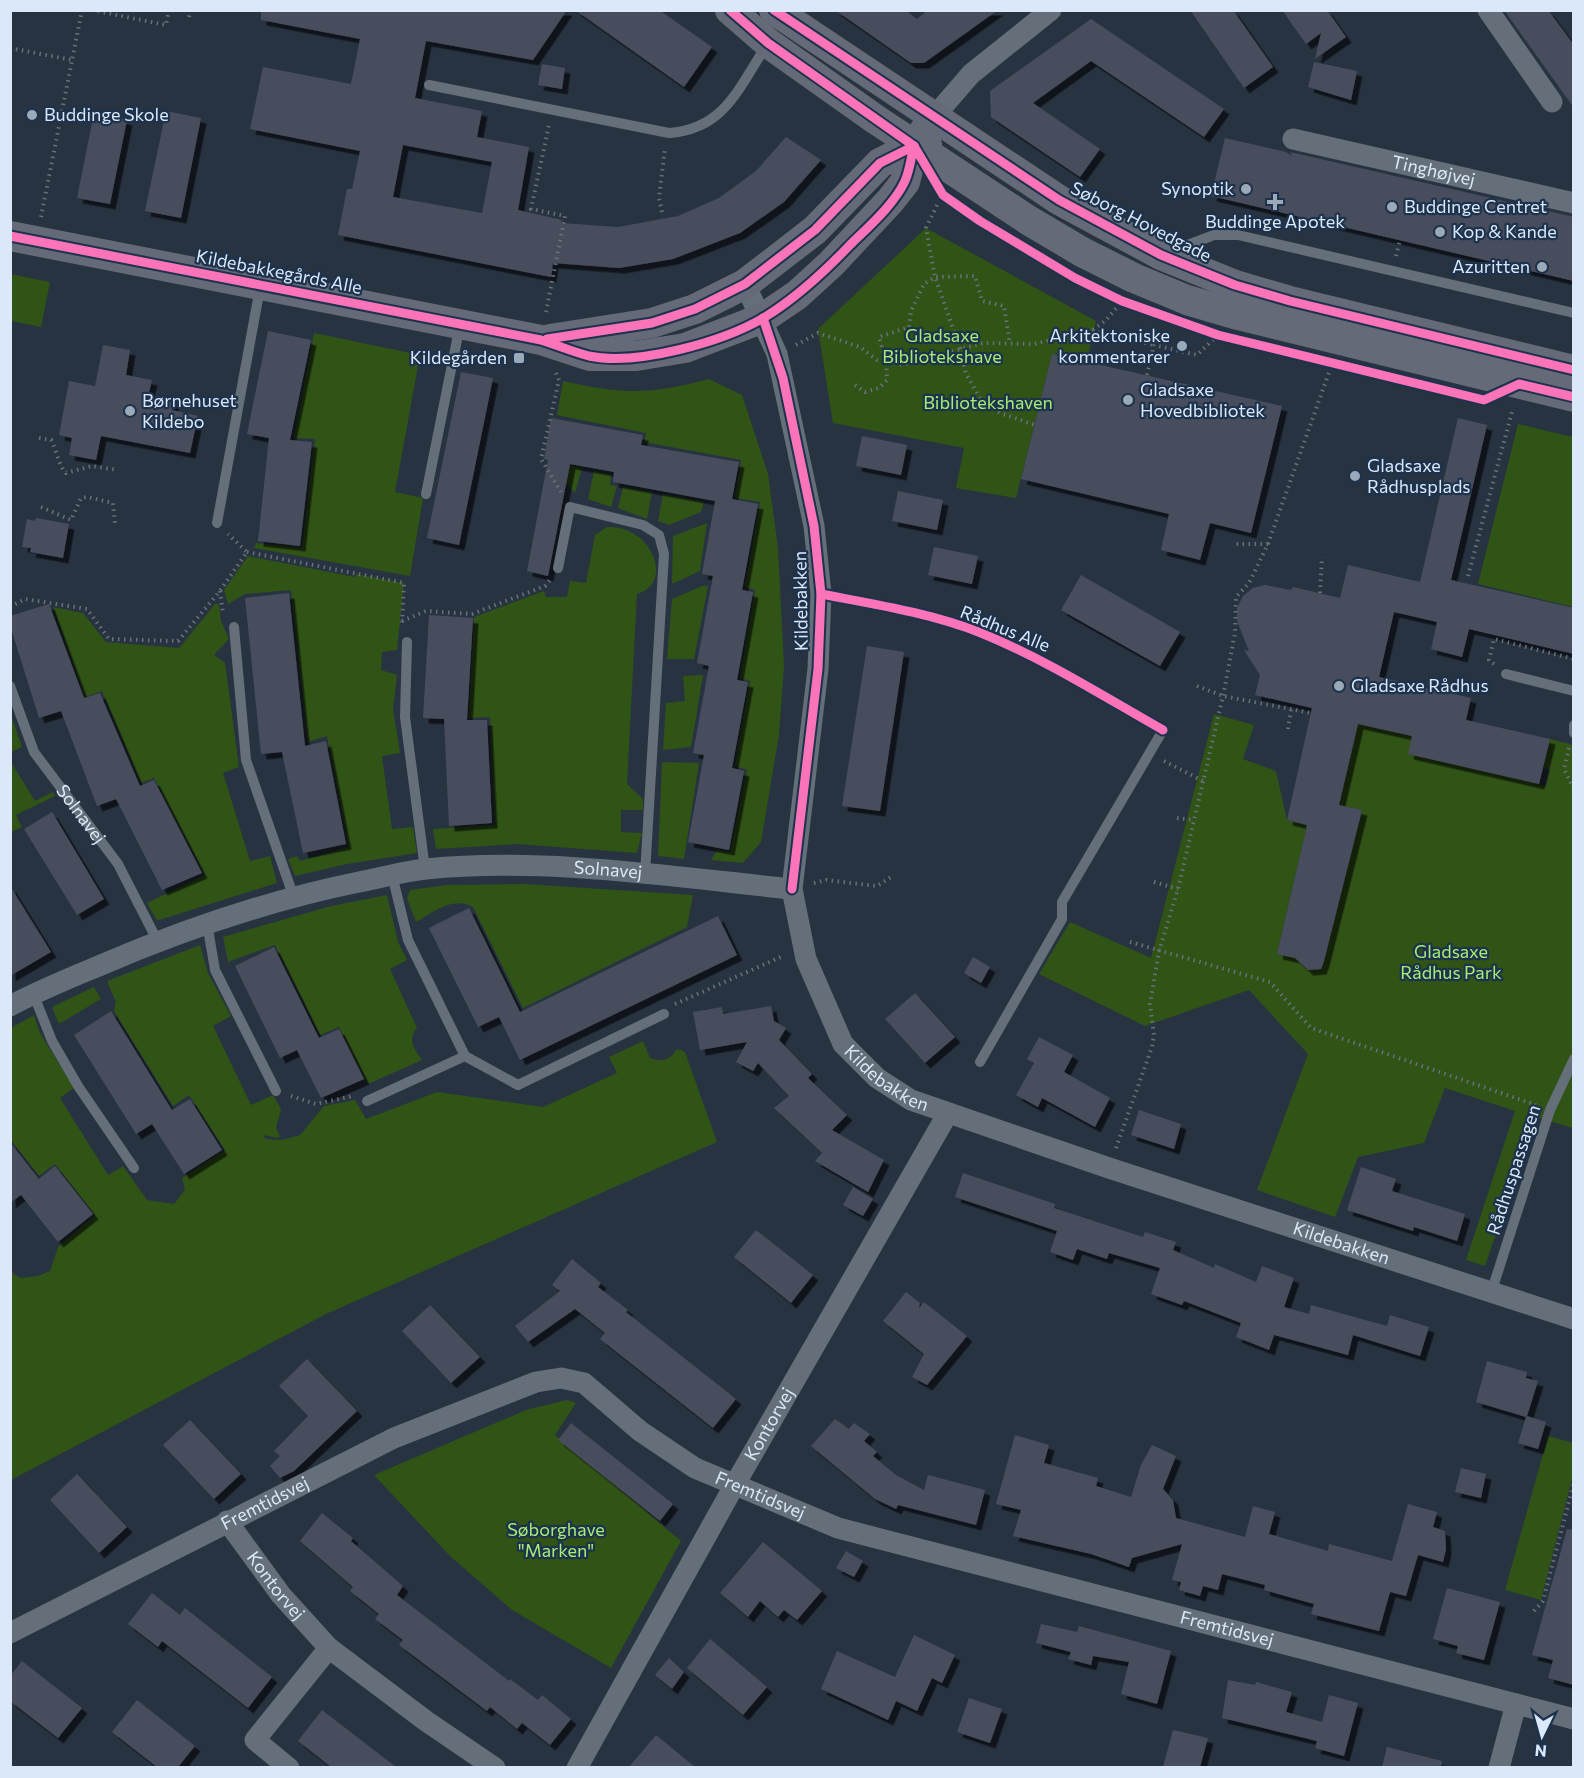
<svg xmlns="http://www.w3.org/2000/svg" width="1584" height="1778" viewBox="0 0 1584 1778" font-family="Commissioner,sans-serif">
<defs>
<filter id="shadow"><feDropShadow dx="5.5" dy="5.5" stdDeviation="0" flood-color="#0009"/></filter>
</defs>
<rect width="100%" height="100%" fill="#283342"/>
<g fill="#305316">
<path d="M926 228 1096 321 1088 355 1052 354 1016 498 956 488 964 448 833 423 818 329Z"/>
<path d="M10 274 50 282 41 327 11 321Z"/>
<path d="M314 333 420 355 395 492 423 498 410 576 254 548 256 543 302 548 315 439 294 438Z"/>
<path d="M709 379 742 395 768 474 778 548 784 666 779 735 761 842 743 863 711 860 717 850 730 852 747 770 735 766 750 681 740 678 755 590 745 587 760 502 735 498 741 460 644 442 646 433 557 415 563 381C621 394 651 395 709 379Z"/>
<path d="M1518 424 1573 437V607L1478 584Z"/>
<path d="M548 462 582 468 575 493Z"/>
<path d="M594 471 611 475 610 485 617 486 611 507 588 499Z"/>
<path d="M623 487 652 492 647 519 618 508Z"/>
<path d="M663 494 704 502 701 512 669 525 658 521Z"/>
<path d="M707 523 700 571 672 584 673 536Z"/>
<path d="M607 527C652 525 675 583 637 594L627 784 643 799V810H621V832L642 833 637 853 517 844 436 849 433 829 495 825 490 717 469 718 474 617 544 591 546 597H567L570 581 586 583 595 535Z"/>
<path d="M248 556 355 577 356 574 404 583 397 650 382 652 381 670 397 675 393 709 400 753 382 756 392 829 413 827 417 853 347 864 295 876 288 859 297 856 300 861 349 847 327 736 308 742 291 590 245 594 228 604 224 590Z"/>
<path d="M702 586H708L694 659H667L672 599Z"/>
<path d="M216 603 219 605 221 621 229 639 214 655 225 663 239 767 223 773 250 861 270 856 277 883 159 920 156 919 147 903 205 875 154 778 141 783 102 691 85 697 53 607 83 613 106 642 179 648Z"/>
<path d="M703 675 691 747 663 750 666 703 685 701 683 676Z"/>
<path d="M1214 714 1254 725 1243 759 1276 771 1287 820 1307 825 1277 954 1291 957 1292 953C1302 964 1301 971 1318 969L1324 961 1362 810 1339 805 1358 724 1412 736 1409 754 1546 786 1550 770 1543 768 1550 739 1573 745V1128L1536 1117 1485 1266 1466 1260 1515 1111 1445 1088 1424 1143 1358 1157 1335 1217 1257 1190 1308 1054 1249 990 1145 1026 1039 974 1070 922 1151 958Z"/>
<path d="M11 715 22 747 11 752H10Z"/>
<path d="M11 762 35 801 53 792 55 796 16 815 22 827 11 832Z"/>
<path d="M662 762 699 763 684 859 658 856Z"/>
<path d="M525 884 693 895 687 927 523 1008 473 907C452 896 434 912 416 922L407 898 410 890 447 885Z"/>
<path d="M387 895 398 942 407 960 390 969 417 1028C407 1039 414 1049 422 1060L368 1084 339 1027 320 1035 275 945 228 962 223 937 331 906Z"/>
<path d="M200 945 208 973 231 1016 213 1026 251 1105 273 1095 281 1109 276 1128 280 1136 278 1138 263 1135 266 1139 282 1140 300 1135 324 1106 355 1100 366 1119 437 1092 543 1107 617 1073 609 1057 643 1041 650 1058C663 1062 670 1060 677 1049L685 1052 717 1142 326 1314 11 1480 10 1271 20 1278 38 1276 50 1271 58 1247 95 1215 55 1164 39 1176 11 1140V1028L34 1015 40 1033 74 1088 60 1098 108 1175 123 1166 147 1200 174 1204 185 1190 182 1178 225 1150 189 1095 173 1106 114 1011 116 1002 107 981Z"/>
<path d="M94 987 101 999 59 1024 52 1007Z"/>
<path d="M567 1400 576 1403 555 1435 681 1541 611 1668 512 1610 451 1557 374 1475 526 1410Z"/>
<path d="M1548 1436 1573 1443V1475L1541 1600 1505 1590Z"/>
</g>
<g fill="#474d5b" fill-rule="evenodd" filter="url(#shadow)">
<path d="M261 10H567L533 60 426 41 415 98 482 111 477 137 529 147 518 210 562 220 561 223 618 227 678 216 719 198 756 171 786 137 821 160 784 202 740 233 673 259 619 268 553 263 551 277 338 235 347 189H352L360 151 250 129 263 67 351 84 360 39 261 20ZM403 145 492 162 482 213 393 197Z"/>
<path d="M575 10H659L712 47 684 87Z"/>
<path d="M835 10H905L917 19 928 10H998L924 63H911Z"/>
<path d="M1190 10H1233L1273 67 1244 88Z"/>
<path d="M1282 10H1327L1346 37 1315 59 1321 33 1306 44Z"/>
<path d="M1504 10H1548L1574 45V108Z"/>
<path d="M1091 19 1224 109 1204 137 1091 61 1033 103 1100 149 1080 177 991 117 990 91Z"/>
<path d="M1314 62 1357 71 1351 100 1308 87Z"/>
<path d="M542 64 565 68 562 89 538 85Z"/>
<path d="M166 111 201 118 181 218 145 211Z"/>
<path d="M94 113 127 120 110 204 77 198Z"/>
<path d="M1225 138 1286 152 1292 156 1290 152 1574 217V281L1211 196Z"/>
<path d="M268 331 311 340 290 440 312 442 300 546 258 541 269 438 247 434Z"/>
<path d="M103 345 130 350 126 375 152 380 148 396 174 401 172 410 198 416 190 453 101 436 96 460 69 455 72 438 59 435 69 381 95 386Z"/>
<path d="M1052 354 1282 406 1251 533 1210 523 1200 560 1161 550 1169 514 1021 479Z"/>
<path d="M461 372 493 378 459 545 427 538Z"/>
<path d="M551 418 643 435 641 445 739 462 732 499 758 504 742 590 753 592 737 680 748 682 732 768 744 771 729 850 688 842 704 755 693 753 709 666 697 663 713 576 702 574 715 501 613 482 614 472 570 464 548 576 527 571 548 460 544 459Z"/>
<path d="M1458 418 1487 425 1451 580 1574 608V654L1469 629 1462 657 1431 649 1437 622 1394 612 1379 677 1471 698 1466 720 1550 739 1539 784 1408 754 1412 736 1358 724 1339 805 1362 810 1324 961 1321 969 1308 970 1295 958 1277 954 1307 825 1287 820 1312 708 1255 695 1260 675 1244 650 1249 651 1237 621V608L1243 596 1253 588 1265 585 1291 590 1293 587 1340 598 1348 565 1420 582Z"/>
<path d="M862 436 907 445 901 475 856 466Z"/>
<path d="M898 491 943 500 937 530 892 521Z"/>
<path d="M36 518 69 524 63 558 30 552 31 548 22 547 27 519 35 521Z"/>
<path d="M934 547 978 556 972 584 928 575Z"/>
<path d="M1081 575 1180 632 1160 666 1061 610Z"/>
<path d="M289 593 305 746 326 741 346 844 303 853 282 752 261 754 245 598Z"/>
<path d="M49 604 84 698 100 693 140 786 154 780 202 873 162 890 116 799 97 806 61 711 39 718 10 625V616Z"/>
<path d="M429 615 473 618 467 720H487L492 823 449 826 444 719 423 718Z"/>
<path d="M867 646 904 652 880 811 842 806Z"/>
<path d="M52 812 104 899 77 915 24 829Z"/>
<path d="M10 886 51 952 10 976Z"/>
<path d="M469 908 520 1012 718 916 737 955 520 1060 499 1017 478 1027 429 928Z"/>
<path d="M274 947 319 1038 339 1029 364 1079 321 1098 297 1050 280 1058 235 966Z"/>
<path d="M973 957 990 967 981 983 964 973Z"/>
<path d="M915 993 955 1037 925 1063 885 1019Z"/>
<path d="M771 1006 774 1021 786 1028 779 1040 812 1074 808 1078 847 1115 832 1130 884 1160 868 1192 815 1161 822 1153 774 1108 789 1096 758 1063 753 1071 736 1062 747 1042 700 1050 693 1012 722 1007 723 1014Z"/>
<path d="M111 1011 172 1110 190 1099 222 1150 184 1174 152 1124 136 1134 74 1035Z"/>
<path d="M1039 1037 1073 1055 1064 1072 1110 1098 1095 1127 1042 1098 1038 1107 1016 1095 1034 1063 1027 1059Z"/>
<path d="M1139 1110 1181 1124 1174 1149 1131 1135Z"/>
<path d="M10 1142 39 1179 55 1166 93 1214 58 1242 21 1195 10 1203Z"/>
<path d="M1361 1167 1396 1179 1392 1191 1465 1214 1457 1241 1414 1227 1413 1231 1347 1210Z"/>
<path d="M963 1173 1055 1204 1054 1208 1143 1237 1145 1232 1176 1242 1173 1250 1214 1268 1215 1264 1256 1282 1262 1266 1294 1278 1284 1307 1309 1314 1311 1305 1387 1326 1390 1315 1429 1327 1420 1356 1353 1335 1348 1355 1274 1335 1269 1350 1236 1337 1241 1323 1184 1301 1182 1305 1151 1294 1160 1268 1109 1253 1107 1259 1077 1249 1073 1260 1050 1252 1057 1231 955 1197Z"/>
<path d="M853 1187 873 1199 863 1216 843 1205Z"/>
<path d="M756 1230 813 1275 791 1303 734 1257Z"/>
<path d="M572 1259 601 1283 598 1287 628 1310 626 1312 736 1399 713 1428 600 1339 605 1333 575 1309 528 1342 515 1326 560 1291 552 1285Z"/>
<path d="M906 1292 920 1303 919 1308 924 1302 967 1336 927 1385 912 1377 924 1354 883 1321Z"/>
<path d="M430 1305 480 1357 451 1383 402 1331Z"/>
<path d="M307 1359 357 1411 294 1471 280 1478 270 1466 280 1456 274 1451 308 1416 279 1386Z"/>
<path d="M1487 1361 1527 1372 1526 1378 1538 1381 1527 1416 1546 1422 1538 1449 1518 1443 1526 1417 1476 1402Z"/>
<path d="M835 1419 849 1429 854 1423 870 1434 864 1441 877 1452 873 1456 896 1475 924 1490 928 1475 985 1490 976 1525 898 1505 896 1509 875 1499 811 1446Z"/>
<path d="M190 1420 241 1474 214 1499 163 1445Z"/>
<path d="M571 1423 673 1504 660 1521 558 1440Z"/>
<path d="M1015 1435 1049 1445 1044 1463 1098 1478 1096 1486 1131 1497 1141 1465 1152 1445 1176 1456 1163 1489 1173 1500 1176 1518 1245 1537 1253 1506 1275 1512 1269 1534 1328 1551 1329 1544 1392 1561 1408 1504 1437 1512 1433 1527 1445 1531 1446 1549 1443 1562 1418 1555 1406 1596 1390 1592 1379 1631 1311 1614 1314 1604 1264 1590 1265 1585 1222 1574 1218 1590 1203 1586 1200 1596 1179 1590 1181 1582 1172 1580 1182 1544 1132 1558 1129 1567 1091 1554 1013 1536 1021 1510 996 1504Z"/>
<path d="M1461 1468 1486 1474 1481 1498 1455 1492Z"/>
<path d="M77 1474 127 1527 99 1553 50 1500Z"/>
<path d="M322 1513 353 1538 351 1541 403 1586 397 1595 509 1681 510 1679 538 1700 542 1695 571 1719 550 1745 522 1723 517 1729 490 1707 487 1711 399 1645 403 1640 375 1619 379 1614 350 1591 353 1587 300 1541Z"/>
<path d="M1567 1529 1574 1530V1685L1548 1678 1553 1660 1532 1655Z"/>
<path d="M763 1542 822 1591 797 1620 784 1610 778 1617 760 1601 748 1617 720 1593Z"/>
<path d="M846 1551 863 1561 854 1577 836 1568Z"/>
<path d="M1447 1588 1500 1602 1484 1660 1456 1653 1458 1646 1433 1639Z"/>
<path d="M152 1593 180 1615 185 1608 272 1677 248 1708 162 1641 158 1647 128 1624Z"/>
<path d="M1041 1624 1077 1632 1079 1626 1171 1651 1157 1704 1121 1694 1129 1662 1093 1656 1091 1665 1068 1659 1071 1652 1036 1643Z"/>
<path d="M914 1635 955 1655 942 1683 932 1678 917 1711 896 1701 888 1720 821 1689 837 1651 895 1677Z"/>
<path d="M710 1639 767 1687 743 1715 687 1668Z"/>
<path d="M669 1658 684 1672 672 1689 655 1675Z"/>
<path d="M22 1661 82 1708 58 1738 10 1701V1676Z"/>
<path d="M1228 1680 1255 1685 1256 1682 1292 1692 1286 1712 1322 1722 1329 1695 1358 1703 1344 1756 1315 1748 1317 1741 1222 1718Z"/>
<path d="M969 1698 1002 1709 990 1743 957 1732Z"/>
<path d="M137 1700 195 1746 178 1767H157L112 1732Z"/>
<path d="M322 1710 396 1767H331L298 1741Z"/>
<path d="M1173 1730 1208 1738 1200 1767H1163Z"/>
<path d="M656 1735 695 1767H629Z"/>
<path d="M1387 1747 1442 1761 1441 1767H1382Z"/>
</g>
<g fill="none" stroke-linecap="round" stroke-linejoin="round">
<g stroke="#69707b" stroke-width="4" stroke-dasharray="1.5 4.5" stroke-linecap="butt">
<path d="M92 10 166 25 169 10"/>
<path d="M189 17 191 10"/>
<path d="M10 48 72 60"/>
<path d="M937 205 926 228 935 277 960 348 966 374 980 398 1000 413 1035 425"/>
<path d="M662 212 659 198 665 148"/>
<path d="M41 217 82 10"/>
<path d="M1396 256 1400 240"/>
<path d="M546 312 565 216 531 209 549 125"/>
<path d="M1092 331 1154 345"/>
<path d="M796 345 818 333 860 347 877 360 903 365 983 343 1034 344 1091 331 1105 321 1122 302"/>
<path d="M556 373 559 380 541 459 561 492"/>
<path d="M1147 375 1154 345 1197 355 1217 336"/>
<path d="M855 385 865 392 879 388 887 380 886 362 879 337 909 327 911 311 924 284 935 277 975 276 982 301 1004 306 1010 344"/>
<path d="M39 438 51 440C57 450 58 465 66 473L92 466 118 470"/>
<path d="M41 507 71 520 81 498 87 497 113 503 115 524"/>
<path d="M1268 544 1332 364"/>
<path d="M247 552 404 583 402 626"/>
<path d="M1468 576 1513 408"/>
<path d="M220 591 223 614"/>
<path d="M1320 593 1322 557"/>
<path d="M10 607 25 599 87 609 109 639 178 641 220 591 247 552 228 534"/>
<path d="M402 621 426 611 472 614 545 586 550 580"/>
<path d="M1494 664 1489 660 1494 639 1574 659"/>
<path d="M1197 686 1223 696 1311 713"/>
<path d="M1288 729 1291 710"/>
<path d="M1569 748 1564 769 1574 789"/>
<path d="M1164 761 1203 781"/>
<path d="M1177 818 1194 820"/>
<path d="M1154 882 1178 889"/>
<path d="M814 883 826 880 877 886 891 877"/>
<path d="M1130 942 1270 982 1311 1028 1536 1105"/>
<path d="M675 1004 783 956"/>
<path d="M291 1096 316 1104 353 1096"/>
<path d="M1116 1148 1152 1047 1154 1035 1150 1004 1159 951 1178 889 1223 696 1235 633 1236 597 1249 583 1268 544H1235"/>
<path d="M1534 1611 1543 1601 1574 1482"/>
</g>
<g stroke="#656f7a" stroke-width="10">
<path d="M429 85 669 133C725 129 738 88 767 45"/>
<path d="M1169 252 1214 235H1238L1574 313"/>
<path d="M426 494 460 325"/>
<path d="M217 523 260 288"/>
<path d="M558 568 570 507 643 525 659 535 664 554 645 874"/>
<path d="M821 594C873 604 931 613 981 633 1045 659 1103 696 1163 730L1062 902V919L980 1062"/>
<path d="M234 627 246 760 293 895"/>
<path d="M407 642 405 717 425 869"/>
<path d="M1506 674 1574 691"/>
<path id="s1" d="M10 686 34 752 118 864 157 940"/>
<path d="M1574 725V733"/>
<path d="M392 875 408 940 465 1056 518 1085 664 1014"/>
<path d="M207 923 215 970 276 1091"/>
<path d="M33 993 52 1041 78 1086 134 1168"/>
<path d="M367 1101 465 1056"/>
<path d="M1491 1293 1550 1110 1574 1059"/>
</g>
<g stroke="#656f7a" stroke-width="21">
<path d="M1488 10 1552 102"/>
<path d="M933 118 971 74 1051 10"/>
<path id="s2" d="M1293 139 1574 203"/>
<path id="s3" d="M745 284 777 354 814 526 821 594 818 669 792 889 806 959 843 1044 877 1078 911 1100 1109 1168 1574 1319"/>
<path id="s4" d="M10 1006C40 990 70 978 101 965 185 929 270 900 359 882 381 878 404 871 426 869 544 857 674 877 792 889"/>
<path id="s5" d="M227 1521 281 1595 329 1648 426 1721 495 1768"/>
<path id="s6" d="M10 1633 394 1438 536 1382 561 1378 584 1383 640 1431 695 1468 838 1528 1574 1719"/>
<path d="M289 1768 255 1740 329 1648"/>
<path id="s7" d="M577 1768 734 1486 948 1113"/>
<path d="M1499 1768 1516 1704"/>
</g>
<g stroke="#646a78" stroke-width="30">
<path d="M730 10 768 43 875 119 1028 220 1082 252 1134 278 1187 300 1238 315 1574 397"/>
<path d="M774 10 1059 200 1161 255 1235 285 1290 301 1574 370"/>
<path d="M10 236 541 340 590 356H636L685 348 763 318 797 295 831 264 890 201 905 182 914 146 933 118"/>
<path d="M550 339 652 323 695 309 745 284 815 230 880 163 914 146 927 145"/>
</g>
<path stroke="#656f7b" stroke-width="1.5" d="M10 1767 11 1768"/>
<defs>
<g id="cycleway">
<path d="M730 10 768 43 914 146 943 195 980 221 1075 278 1122 301 1218 335 1484 400 1519 384 1574 397"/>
<path d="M774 10 1059 200 1161 255 1235 285 1290 301 1574 370"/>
<path d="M10 236 541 340C557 345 573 352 589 356 637 366 723 342 765 317 796 298 823 273 848 247 867 228 894 205 905 181 910 170 911 157 914 146"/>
<path d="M763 318 783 378 814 526 821 594 818 669 792 889"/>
<path d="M547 339 652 323 695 309 745 284 815 230 880 163 914 146"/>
<path d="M821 594C873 604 931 613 981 633 1045 659 1103 696 1163 730"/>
</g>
</defs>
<use href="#cycleway" stroke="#1d324c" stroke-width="13"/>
<use href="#cycleway" stroke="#fb73b8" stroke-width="9"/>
</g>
<g fill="#9ca9b9" stroke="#1d324c" stroke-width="2">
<circle cx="32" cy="115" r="6"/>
<circle cx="1246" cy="189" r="6"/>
<path d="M1272 193h6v6h6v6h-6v6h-6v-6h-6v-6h6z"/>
<circle cx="1392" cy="207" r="6"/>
<circle cx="1440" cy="232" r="6"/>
<circle cx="1542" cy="267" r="6"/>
<circle cx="1182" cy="346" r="6"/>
<rect x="513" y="352" width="12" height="12" rx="3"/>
<circle cx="1128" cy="400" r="6"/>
<circle cx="130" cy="411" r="6"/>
<circle cx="1355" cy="476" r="6"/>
<circle cx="1339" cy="686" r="6"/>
</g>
<g text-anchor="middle" stroke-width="4.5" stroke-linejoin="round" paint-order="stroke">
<g font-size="18" fill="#dae8f9" stroke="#1d324c" text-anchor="start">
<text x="44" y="121">Buddinge Skole</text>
<text x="1234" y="195" text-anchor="end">Synoptik</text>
<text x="1404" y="213">Buddinge Centret</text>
<text x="1275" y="228" text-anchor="middle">Buddinge Apotek</text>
<text x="1452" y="238">Kop &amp; Kande</text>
<text x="1530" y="273" text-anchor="end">Azuritten</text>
<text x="1170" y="342" text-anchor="end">Arkitektoniske<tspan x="1170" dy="21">kommentarer</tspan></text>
<text x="507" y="364" text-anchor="end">Kildegården</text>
<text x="1140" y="396">Gladsaxe<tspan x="1140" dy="21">Hovedbibliotek</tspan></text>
<text x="142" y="407">Børnehuset<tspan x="142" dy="21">Kildebo</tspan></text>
<text x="1367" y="472">Gladsaxe<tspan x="1367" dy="21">Rådhusplads</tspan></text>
<text x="1351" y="692">Gladsaxe Rådhus</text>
</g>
<g font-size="18" fill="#dae8f9" stroke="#1d324c">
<text dy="6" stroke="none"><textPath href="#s2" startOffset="144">Tinghøjvej</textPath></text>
<text transform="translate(1141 222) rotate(27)" y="6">Søborg Hovedgade</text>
<text transform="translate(279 272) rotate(11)" y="6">Kildebakkegårds Alle</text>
<text transform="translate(801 601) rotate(-91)" y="6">Kildebakken</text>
<text transform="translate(1005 629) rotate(22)" y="6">Rådhus Alle</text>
<text dy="6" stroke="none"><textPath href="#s1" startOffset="148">Solnavej</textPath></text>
<text dy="6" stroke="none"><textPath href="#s4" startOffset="622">Solnavej</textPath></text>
<text dy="6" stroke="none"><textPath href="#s3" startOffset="838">Kildebakken</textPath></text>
<text transform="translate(1514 1170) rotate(-72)" y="6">Rådhuspassagen</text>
<text dy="6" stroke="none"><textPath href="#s3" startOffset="1324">Kildebakken</textPath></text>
<text dy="6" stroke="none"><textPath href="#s7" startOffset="394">Kontorvej</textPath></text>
<text dy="6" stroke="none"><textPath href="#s6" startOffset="843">Fremtidsvej</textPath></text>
<text dy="6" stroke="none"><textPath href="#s6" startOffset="286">Fremtidsvej</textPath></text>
<text dy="6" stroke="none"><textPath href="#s5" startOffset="81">Kontorvej</textPath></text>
<text dy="6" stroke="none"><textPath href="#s6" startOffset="1329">Fremtidsvej</textPath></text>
</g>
<g font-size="18" fill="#a5ed74" stroke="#1d324c">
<text x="942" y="342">Gladsaxe<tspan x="942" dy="21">Bibliotekshave</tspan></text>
<text x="988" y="409">Bibliotekshaven</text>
<text x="1451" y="958">Gladsaxe<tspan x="1451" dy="21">Rådhus Park</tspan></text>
<text x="556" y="1536">Søborghave<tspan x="556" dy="21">"Marken"</tspan></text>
</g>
</g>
<rect width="1584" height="1778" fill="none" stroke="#dae8f9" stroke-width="24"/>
<g transform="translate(1542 1736) rotate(185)" stroke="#1d324c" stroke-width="4.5" paint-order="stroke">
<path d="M0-4.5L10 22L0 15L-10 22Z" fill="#dae8f9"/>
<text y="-9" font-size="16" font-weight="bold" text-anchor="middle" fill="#dae8f9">N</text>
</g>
</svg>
